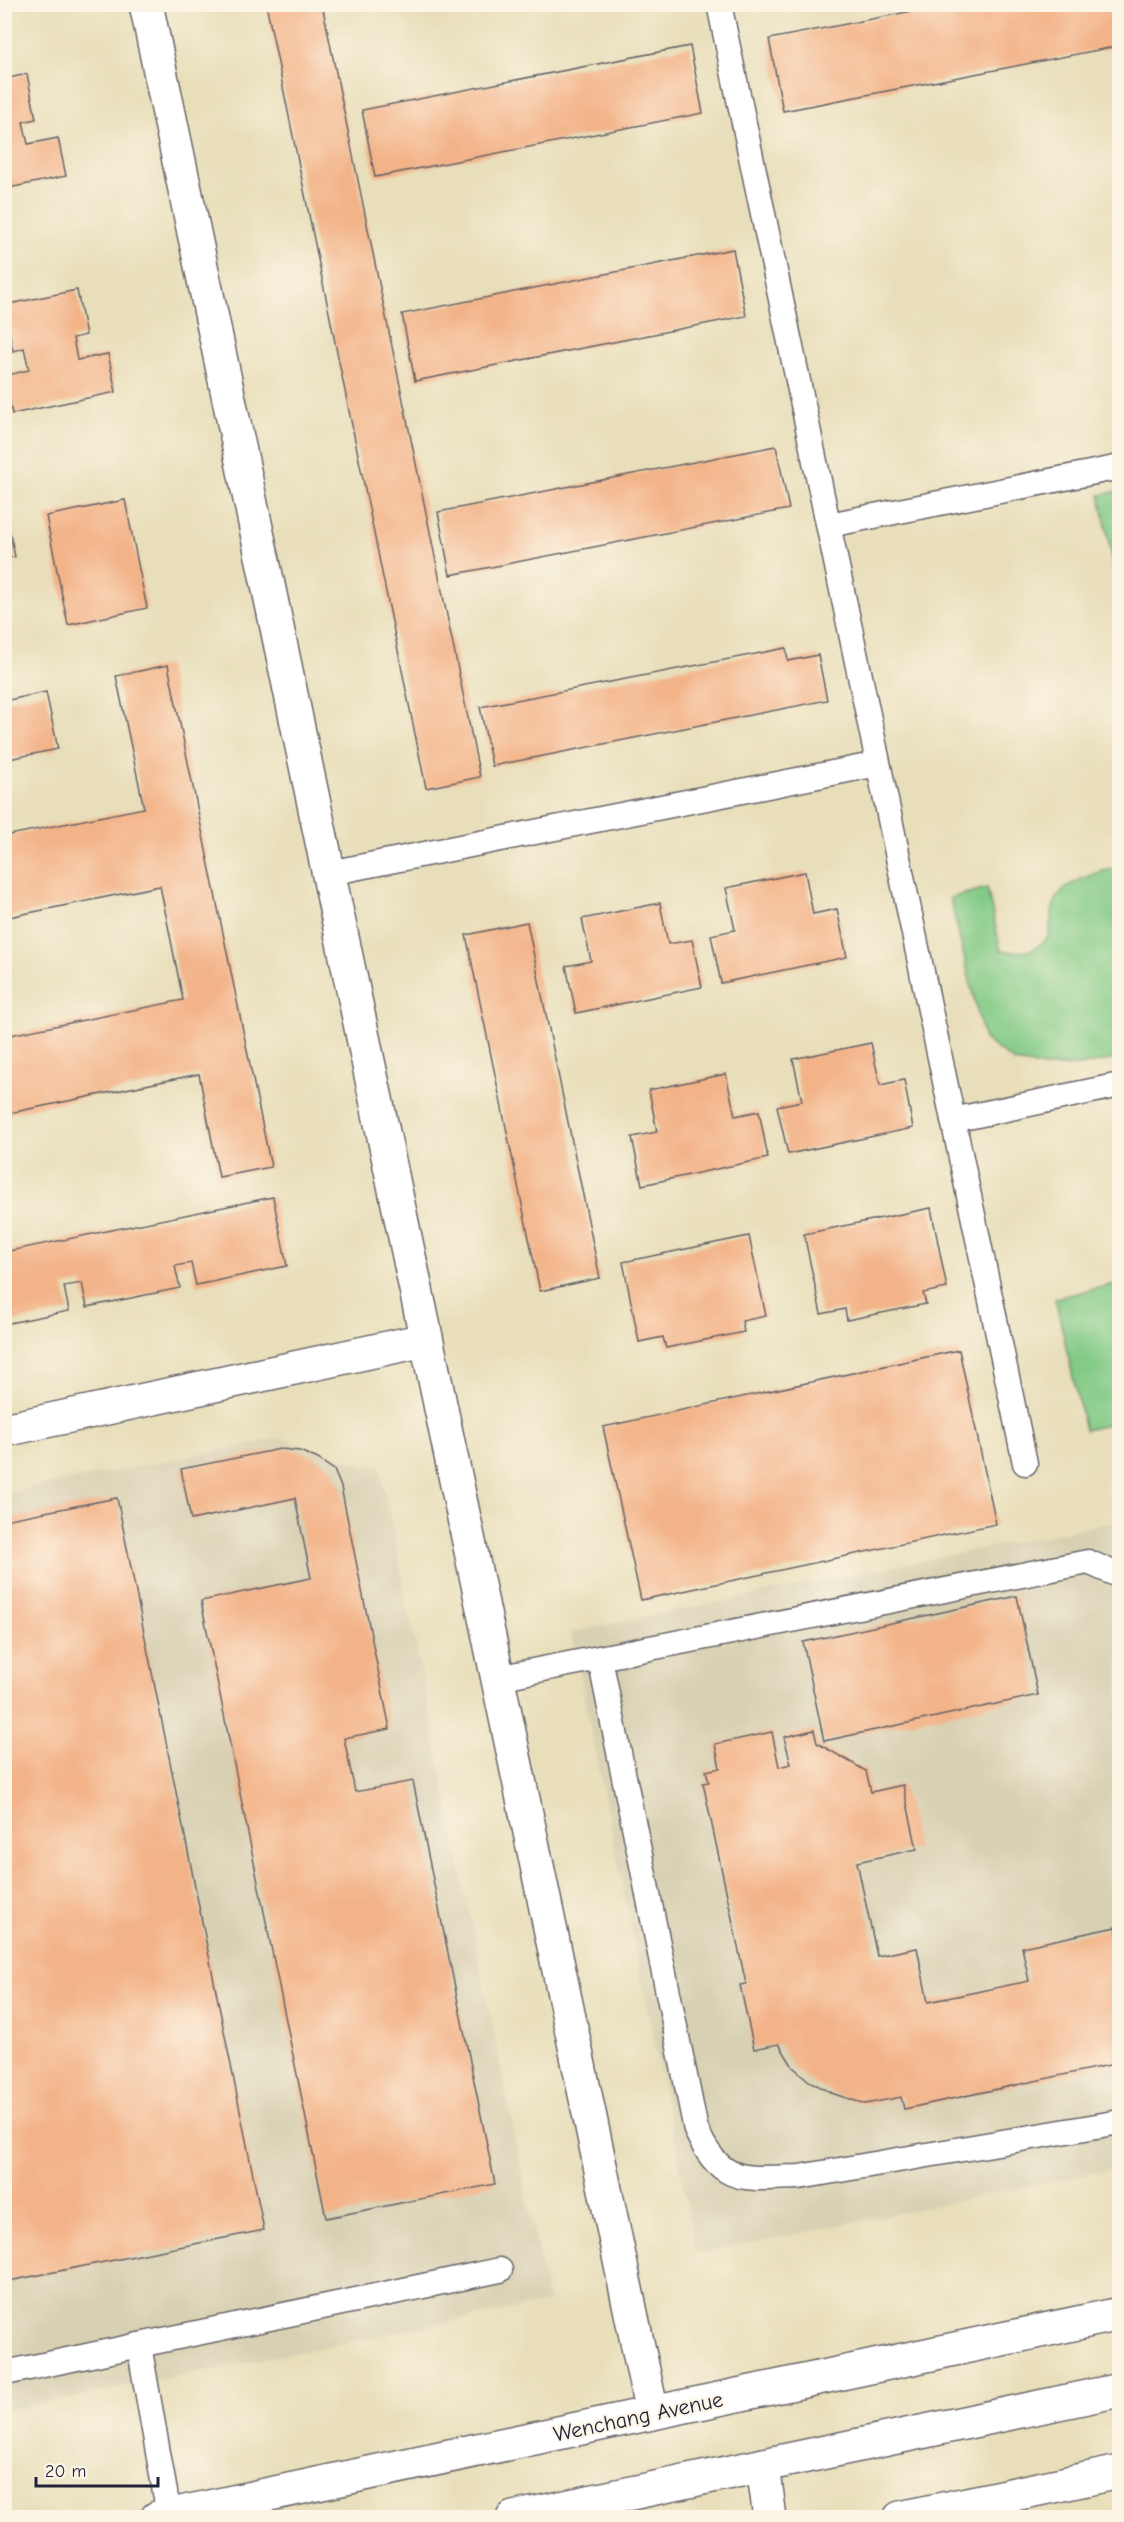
<svg xmlns="http://www.w3.org/2000/svg" width="1124" height="2522" viewBox="0 0 1124 2522" font-family="'Comic Neue',sans-serif">
<rect width="100%" height="100%" fill="#fcf5e5"/>
<filter id="ink" filterUnits="userSpaceOnUse"><feTurbulence type="fractalNoise" baseFrequency=".0167" numOctaves="2"/><feDisplacementMap in="SourceGraphic" scale="12" xChannelSelector="R" yChannelSelector="G"/><feConvolveMatrix kernelMatrix="1 2 1 2 8 2 1 2 1" color-interpolation-filters="sRGB"/></filter>
<filter id="wash" filterUnits="userSpaceOnUse"><feTurbulence type="fractalNoise" baseFrequency=".008" numOctaves="4" result="noise"/><feDisplacementMap in="SourceGraphic" scale="24" xChannelSelector="R" yChannelSelector="G"/><feGaussianBlur stdDeviation="1.35" result="paint"/><feColorMatrix in="noise" values="0 0 0 0 0 0 0 0 0 0 0 0 0 0 0 0 0 1.4 0 .05"/><feComposite in="paint" operator="in"/></filter>
<g filter="url(#wash)">
<rect width="100%" height="100%" fill="#e8deba"/>
<g fill="#d8d0b2">
<path d="M279 1438 367 1466 379 1463 548 2302 5 2411V1493Z"/>
<path d="M1119 1521V2168L697 2254 571 1632Z"/>
</g>
<g fill="#84cb87" stroke="#537661" stroke-width="1.5">
<path d="M1119 491H1120L1119 594 1100 495Z"/>
<path d="M1119 868V1058L1079 1066 1045 1067 1015 1062 984 1039 950 898 987 888 1001 951C1023 953 1034 953 1049 936 1050 923 1051 911 1056 899 1064 882 1102 870 1119 868Z"/>
<path d="M1116 1284 1120 1301 1119 1422 1085 1430 1055 1298Z"/>
</g>
<g id="blocks">
<g fill="#f3b388">
<path d="M266 4H322L480 777 426 788Z"/>
<path d="M948 4H1119V46L783 111 769 39Z"/>
<path d="M690 46 703 113 375 177 362 110Z"/>
<path d="M27 74 36 119 23 122 28 144 58 138 66 176 4 189V79Z"/>
<path d="M733 249 746 316 415 381 402 314Z"/>
<path d="M77 290 86 335 73 338 77 360 108 354 116 392 12 414 4 376 29 370 24 348 13 351 4 305Z"/>
<path d="M776 446 789 509 450 575 438 512Z"/>
<path d="M125 500 147 608 68 625 46 516Z"/>
<path d="M6 512 15 557 4 559V513Z"/>
<path d="M786 648 788 661 818 655 827 700 492 766 480 707Z"/>
<path d="M168 665 271 1167 219 1177 199 1074 5 1114V1036L183 1000 160 886 4 918V836L144 808 116 676Z"/>
<path d="M46 692 58 749 4 760V701Z"/>
<path d="M805 872 813 914 837 909 847 957 721 983 711 935 735 930 726 888Z"/>
<path d="M660 903 668 944 692 940 702 987 576 1013 566 966 591 961 582 919Z"/>
<path d="M527 922 600 1278 540 1291 466 935Z"/>
<path d="M871 1043 880 1085 904 1080 913 1128 788 1154 777 1106 802 1101 793 1059Z"/>
<path d="M726 1074 735 1116 759 1111 768 1158 642 1185 632 1137 657 1132 649 1090Z"/>
<path d="M273 1197 287 1266 196 1285 191 1263 175 1266 180 1288 87 1307 82 1283 64 1286 69 1311 4 1324V1252Z"/>
<path d="M931 1208 947 1288 923 1293 926 1304 847 1320 845 1309 821 1314 804 1234Z"/>
<path d="M749 1236 766 1316 742 1321 744 1332 666 1348 663 1337 639 1342 623 1262Z"/>
<path d="M959 1350 996 1524 641 1600 603 1427Z"/>
<path d="M280 1449 300 1451 318 1459 334 1470 341 1487 390 1729 344 1738 355 1792 413 1781 495 2184 326 2218 201 1601 311 1578 295 1498 191 1520 181 1469Z"/>
<path d="M117 1498 264 2230 4 2282V1520Z"/>
<path d="M1017 1596 1038 1695 824 1741 803 1642Z"/>
<path d="M814 1730 817 1743 866 1771 871 1792 903 1785 917 1849 857 1862 877 1956 917 1948 928 2002 1029 1981 1022 1947 1116 1927 1119 1943V2063L904 2109 901 2097 865 2104 834 2094 809 2081 793 2067 779 2044 754 2049 740 1985 746 1984 703 1783 709 1782 706 1771 720 1768 715 1744 772 1732 779 1767 791 1764 784 1737Z"/>
</g>
</g>
</g>
<g filter="url(#ink)">
<use href="#blocks" fill-opacity="0" stroke="#676467" stroke-width="1.5"/>
<g fill="none" stroke-linecap="round" stroke-linejoin="round">
<defs>
<g id="lane">
<path d="M719 4 1025 1463"/>
<path d="M829 525 1120 467"/>
<path d="M329 873 878 764"/>
<path d="M953 1120 1120 1085"/>
<path d="M600 1659 696 2130C722 2186 743 2178 799 2177L1120 2122"/>
<path d="M497 1678 1088 1562 1120 1576"/>
<path d="M139 2345 169 2515"/>
<path d="M5 2373 500 2270"/>
</g>
<g id="street">
<path d="M4 1430 425 1340"/>
<path d="M900 2518 1120 2472"/>
</g>
<g id="secondary">
<path d="M146 4 652 2413"/>
<path d="M763 2465 770 2518"/>
</g>
<g id="primary">
<path d="M157 2518 1120 2314"/>
<path d="M513 2518 1120 2390"/>
</g>
</defs>
<use href="#lane" stroke="#676467" stroke-width="27"/>
<use href="#street" stroke="#676467" stroke-width="36"/>
<use href="#secondary" stroke="#676467" stroke-width="36"/>
<use href="#primary" stroke="#676467" stroke-width="36"/>
<use href="#lane" stroke="#fff" stroke-width="24"/>
<use href="#street" stroke="#fff" stroke-width="33"/>
<use href="#secondary" stroke="#fff" stroke-width="33"/>
<use href="#primary" stroke="#fff" stroke-width="33"/>
</g>
</g>
<g text-anchor="middle" stroke-width="4.5" stroke-linejoin="round" paint-order="stroke">
<g font-size="22" fill="#22223b" stroke="#fcf5e5">
<text transform="translate(638 2416) rotate(-12)" y="8">Wenchang Avenue</text>
</g>
</g>
<rect width="1124" height="2522" fill="none" stroke="#fcf5e5" stroke-width="24"/>
<path d="M36 2477v9h122v-9" fill="none" stroke="#22223b" stroke-width="3"/>
<text x="45" y="2477" font-size="18" fill="#22223b" stroke="#fcf5e5" stroke-width="4.5" paint-order="stroke">20 m</text>
</svg>
